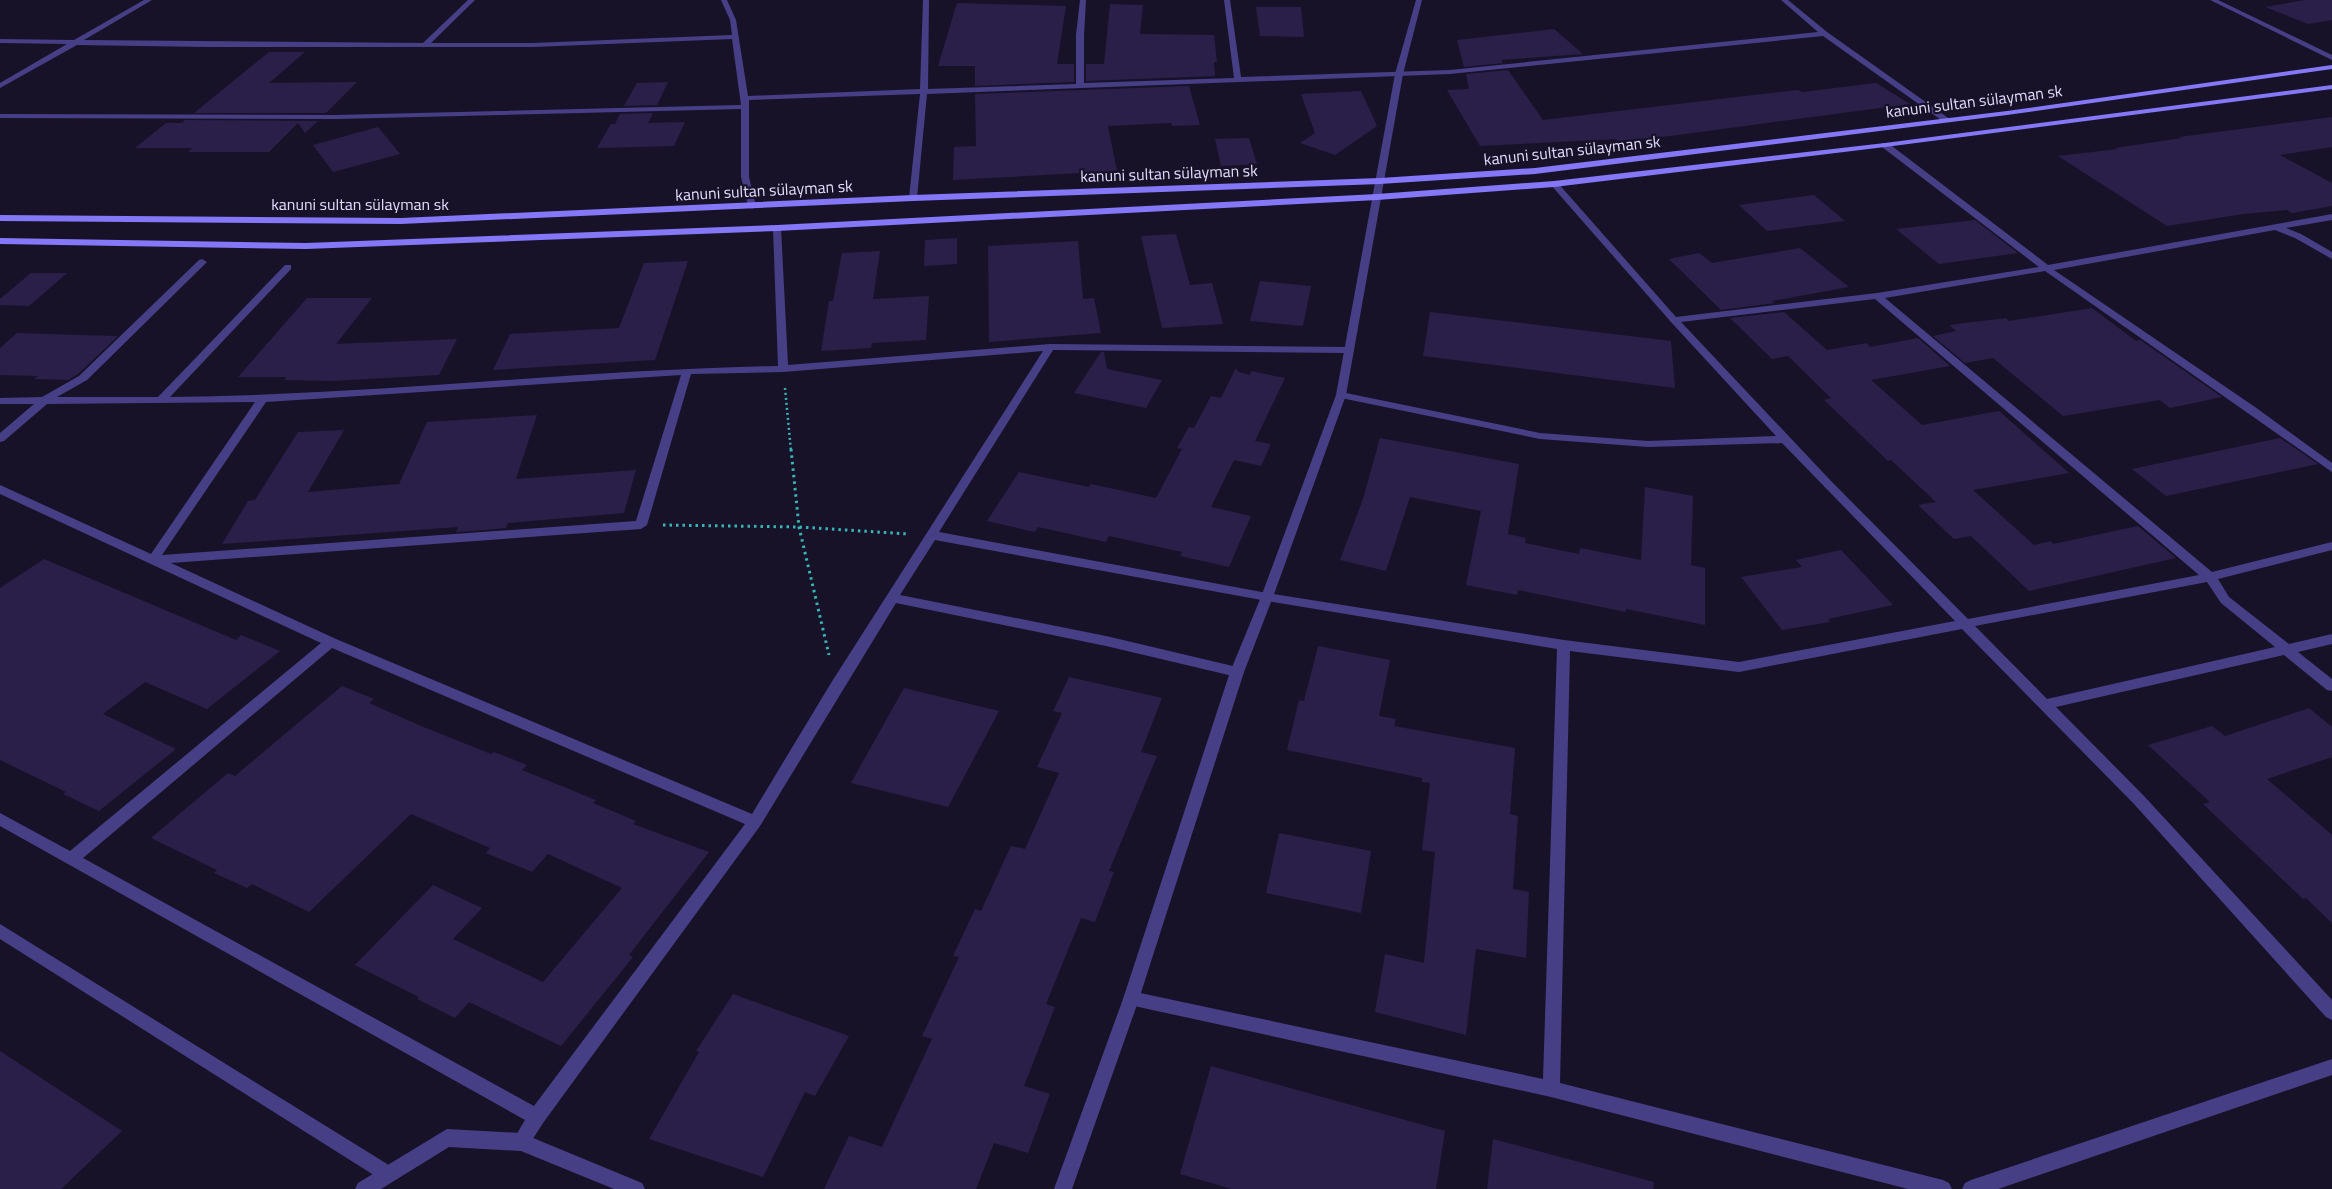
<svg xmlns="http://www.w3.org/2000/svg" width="2332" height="1189" viewBox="0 0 2332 1189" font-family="'Titillium Web',sans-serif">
<rect width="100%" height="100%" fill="#181229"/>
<g fill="#2a1f49">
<path d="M2305 0H2332V20L2308 24 2265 7Z"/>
<path d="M957 3 1066 6 1057 64H1074V82L975 86V66H938Z"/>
<path d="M1110 4 1143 5 1140 34 1214 35 1217 62H1214L1215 76 1086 81V64H1104Z"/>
<path d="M1256 7H1301L1304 37 1260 36Z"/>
<path d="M1554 29 1583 54 1501 60 1503 63 1464 67 1457 40Z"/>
<path d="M269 52H305L269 83 357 82 326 113H194Z"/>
<path d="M1508 70 1543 120 1762 94 1798 90 1802 92 1876 83 1910 104 1670 136 1618 141 1616 139 1480 146 1447 90 1469 89 1466 74Z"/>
<path d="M668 82 657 105 624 106 637 83Z"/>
<path d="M1189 86 1200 125 1172 126 1171 123 1108 126 1117 171 953 180 954 147 976 146 975 94Z"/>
<path d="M1361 91 1377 126 1335 155 1300 143 1315 133 1301 94Z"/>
<path d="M653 113 648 123 685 122 674 146 597 148 611 124H615L620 114Z"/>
<path d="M2332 117V147L2280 155 2332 183V206L2292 213 2287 210 2243 214 2167 226 2058 156 2118 149 2115 148 2182 138 2179 137Z"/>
<path d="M185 120 318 121 305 133 298 123 269 152H188L192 148H135L166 123H182Z"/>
<path d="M378 127 400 154 333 172 313 145Z"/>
<path d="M1249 138 1257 164 1221 166 1215 139Z"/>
<path d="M1814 195 1845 221 1767 231 1739 205Z"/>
<path d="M1975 220 2018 253 1939 264 1896 229Z"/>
<path d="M1176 234 1190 285 1212 283 1223 324 1162 328 1141 236Z"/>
<path d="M957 238V264L924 266 925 240Z"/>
<path d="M1078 241 1083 299 1094 298 1101 333 989 342 988 246Z"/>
<path d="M1800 248 1849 287 1772 301 1775 303 1721 310 1669 259 1699 253 1712 263Z"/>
<path d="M880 251 873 299 929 296 926 340 872 343 871 348 821 351 829 301H833L842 253Z"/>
<path d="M688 261 655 360 493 370 510 334 619 328 644 263Z"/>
<path d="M31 273H67L29 306 0 305V299Z"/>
<path d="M1260 281 1311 286 1303 326 1250 321Z"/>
<path d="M307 298H372L336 344 457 339 439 375 332 381 284 380 286 377H238Z"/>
<path d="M2092 308 2136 341 2140 340 2222 397 2170 408 2160 400 2063 416 1993 358 1965 363 1933 336 1956 331 1949 325 2006 318 2009 321Z"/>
<path d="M1430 312 1671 341 1675 388 1423 356Z"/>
<path d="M1784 312 1827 350 1867 343 1870 347 1918 338 1950 366 1871 380 1922 425 1999 411 2069 473 1973 490 2034 545 2051 541 2053 544 2138 526 2176 558 2029 591 1971 536 1954 539 1918 505 1936 502 1891 460 1888 461 1824 400 1831 398 1788 356 1772 359 1730 318Z"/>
<path d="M17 333 79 335 118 336 78 374 68 380 34 379 38 376 0 375V348Z"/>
<path d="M1101 352H1104L1107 369 1162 380 1146 408 1074 393Z"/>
<path d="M1236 368 1238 372 1250 375 1251 371 1285 378 1255 441 1271 444 1261 466 1234 460 1211 507 1251 516 1229 567 1180 556 1182 552 1109 536 1106 542 1038 527 1035 532 987 521 1019 472 1089 487 1091 484 1156 498 1182 449 1177 448 1189 427 1194 428 1211 396 1221 398Z"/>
<path d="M537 415 516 479 636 470 624 513 508 523 506 528 473 531 456 532 458 527 222 544 248 501 255 500 298 432 344 430 308 492 399 484 427 422Z"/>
<path d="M1380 438 1519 464 1508 534 1526 538 1525 543 1579 554 1580 548 1641 560 1645 487 1693 496 1691 565 1705 568V625L1626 609V612L1518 590 1517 595 1466 585 1481 511 1410 497 1386 571 1340 560 1363 499Z"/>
<path d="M2280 438 2318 464 2166 496 2132 469Z"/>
<path d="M1841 550 1893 605 1828 619 1830 622 1782 630 1741 577 1802 567 1796 560Z"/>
<path d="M44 559 236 640 241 635 280 651 207 709 145 682 103 714 176 749 99 811 63 794 66 792 0 760V588Z"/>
<path d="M1318 646 1390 660 1379 716 1396 719 1394 726 1515 748 1510 814 1518 816 1513 889 1529 892 1526 958 1476 949 1466 1035 1375 1012 1385 954 1424 963 1435 852 1422 850 1430 783 1422 782V778L1287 750 1299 700 1304 701Z"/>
<path d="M1069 677 1162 698 1141 752 1157 756 1109 871 1114 872 1095 922 1081 918 1046 1004 1055 1007 1024 1086 1050 1094 1028 1153 994 1143 976 1189H824L849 1136 882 1147 932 1039 922 1036 959 957 953 956 975 909 981 911 1011 846 1025 849 1059 773 1037 767 1062 713 1053 711Z"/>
<path d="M342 686 374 699 369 703 421 726 491 754 494 752 527 765 522 770 596 800 593 803 636 821 633 824 709 852 629 955 633 957 561 1046 469 1002 455 1018 417 999 419 997 355 965 433 885 482 908 453 939 543 982 622 888 548 854 532 872 486 853 490 848 411 814 309 912 252 884 247 888 214 873 217 870 151 838 228 773 235 776Z"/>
<path d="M904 688 999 711 948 807 851 783Z"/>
<path d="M2309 708 2332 727V757L2267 779 2332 835V923L2306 898 2303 899 2203 804 2210 802 2148 745 2212 726 2225 736Z"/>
<path d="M1279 833 1371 851 1361 913 1266 893Z"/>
<path d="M733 994 849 1036 815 1096 805 1092 763 1177 649 1139 699 1052 696 1051Z"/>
<path d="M0 1051 122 1131 61 1189H0Z"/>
<path d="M1211 1066 1445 1131 1436 1189H1232L1180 1174Z"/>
<path d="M1493 1139 1654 1182 1653 1189H1487Z"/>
</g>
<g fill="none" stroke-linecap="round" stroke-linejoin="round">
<path stroke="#37b5b6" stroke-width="2.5" stroke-dasharray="2 3" stroke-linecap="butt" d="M785 388 791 451"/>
<g stroke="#37b5b6" stroke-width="3" stroke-dasharray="2.5 4" stroke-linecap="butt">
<path d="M791 449 799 527 829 655"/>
<path d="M663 525 799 527 909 534"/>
</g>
<g fill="#473f86" fill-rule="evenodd">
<path d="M144 0H152L84 40 423 43 468 0H475L431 43H533L732 35 730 20 721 0H727L736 20 748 96 920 89 923 0H929L928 89 1076 84V35L1080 0H1086L1084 35V83L1234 78 1224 0H1230L1241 77 1450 70 1818 32 1781 0H1788L1827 32 1951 120 1944 122 1823 36 1450 74 927 94 917 198 913 201 909 198 920 94 749 100V177L756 206 752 209 748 206 741 177V109L336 119 0 118V114L336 115 741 105 732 39 533 47H206L77 45 0 88V83L67 44 0 43V39L74 40Z"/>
<path d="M2210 0H2218L2332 55V60Z"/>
<path d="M1882 143H1888L2048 265 2332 214V220L2286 228 2301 234 2332 252V259L2295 238 2275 230 2054 270 2255 407 2332 463V472L2045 271 1885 298 2212 572 2332 542V550L2218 579 2229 597 2289 644 2332 634V644L2298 652 2332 679V691L2327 690 2284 655 2056 707 2144 796 2332 1000V1020L2326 1017 2134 804 1962 629 1739 672 1570 651 1560 1083 1943 1180 1949 1183 1952 1189H1908L1551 1097 1125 1004 1123 999 1125 994 1131 991 1543 1079 1557 649 1267 601 935 540 900 595 1106 636 1237 667 1242 668 1244 672 1242 676 1237 677 1106 646 896 603 760 826 543 1123 527 1148 521 1151 515 1148 512 1142 525 1120 0 826V813L70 851 321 643 0 494V485L151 554 255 402 47 404 4 441 0 442V433L34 404H0V398L42 397 79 376 199 260 202 259 207 262 205 264 87 380 57 397H158L285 265H291V269L170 397C373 395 575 370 778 366L773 228 777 225 781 228 788 365 1050 344 1347 347 1352 350 1347 353 1053 350 939 532 1267 593 1564 640 1739 662 1955 621 1782 443 1648 447 1540 439 1341 398 1336 395 1341 392 1540 433 1648 441 1776 436 1671 322 1550 184 1557 182 1676 317 1877 293 2039 267 1882 147ZM1875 299 2199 575 1968 619 1831 481 1681 322ZM1043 351 831 683 752 814 336 639 171 563 641 529 647 525 691 374 783 372ZM681 375 636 521 162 555 266 402ZM2207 582 2221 603 2275 647 2047 699 1975 626ZM332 648 745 824 534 1106 83 858Z"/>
<path d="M0 924 392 1167 395 1173 392 1179 386 1182 380 1179 0 939Z"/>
<path d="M2332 1059V1075L1998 1189H1962L1965 1183 1971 1180Z"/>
</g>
<g fill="#473f86" fill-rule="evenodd">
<path d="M1416 0H1422L1403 74 1346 395 1273 597 1244 672 1139 999 1072 1189H1054L1123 999 1230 672 1261 597 1336 395 1395 74Z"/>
<path d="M447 1129 521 1133 642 1183 645 1189H614L521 1151 449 1147 381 1189H355L358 1183Z"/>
</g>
<g fill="#8478f8" fill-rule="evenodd">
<path d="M2332 65V69L2007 115 1535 174 1380 184 913 201 401 224 0 221V215L401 218 913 195 1380 178 1535 168 2007 111Z"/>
<path d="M2332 85V89L1885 147 1554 187 1377 200 777 231 306 249 0 244V238L306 243 777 225 1377 194 1554 181 1885 143Z"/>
</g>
</g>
<g text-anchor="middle" stroke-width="4.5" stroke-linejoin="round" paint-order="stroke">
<g font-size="16" fill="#e2dcfd" stroke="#181229">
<text transform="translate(1974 101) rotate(-7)" y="6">kanuni sultan sülayman sk</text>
<text transform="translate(1572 150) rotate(-6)" y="6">kanuni sultan sülayman sk</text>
<text transform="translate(1169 173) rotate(-2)" y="6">kanuni sultan sülayman sk</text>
<text transform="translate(764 190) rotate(-3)" y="6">kanuni sultan sülayman sk</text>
<text x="360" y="210">kanuni sultan sülayman sk</text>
</g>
</g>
</svg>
